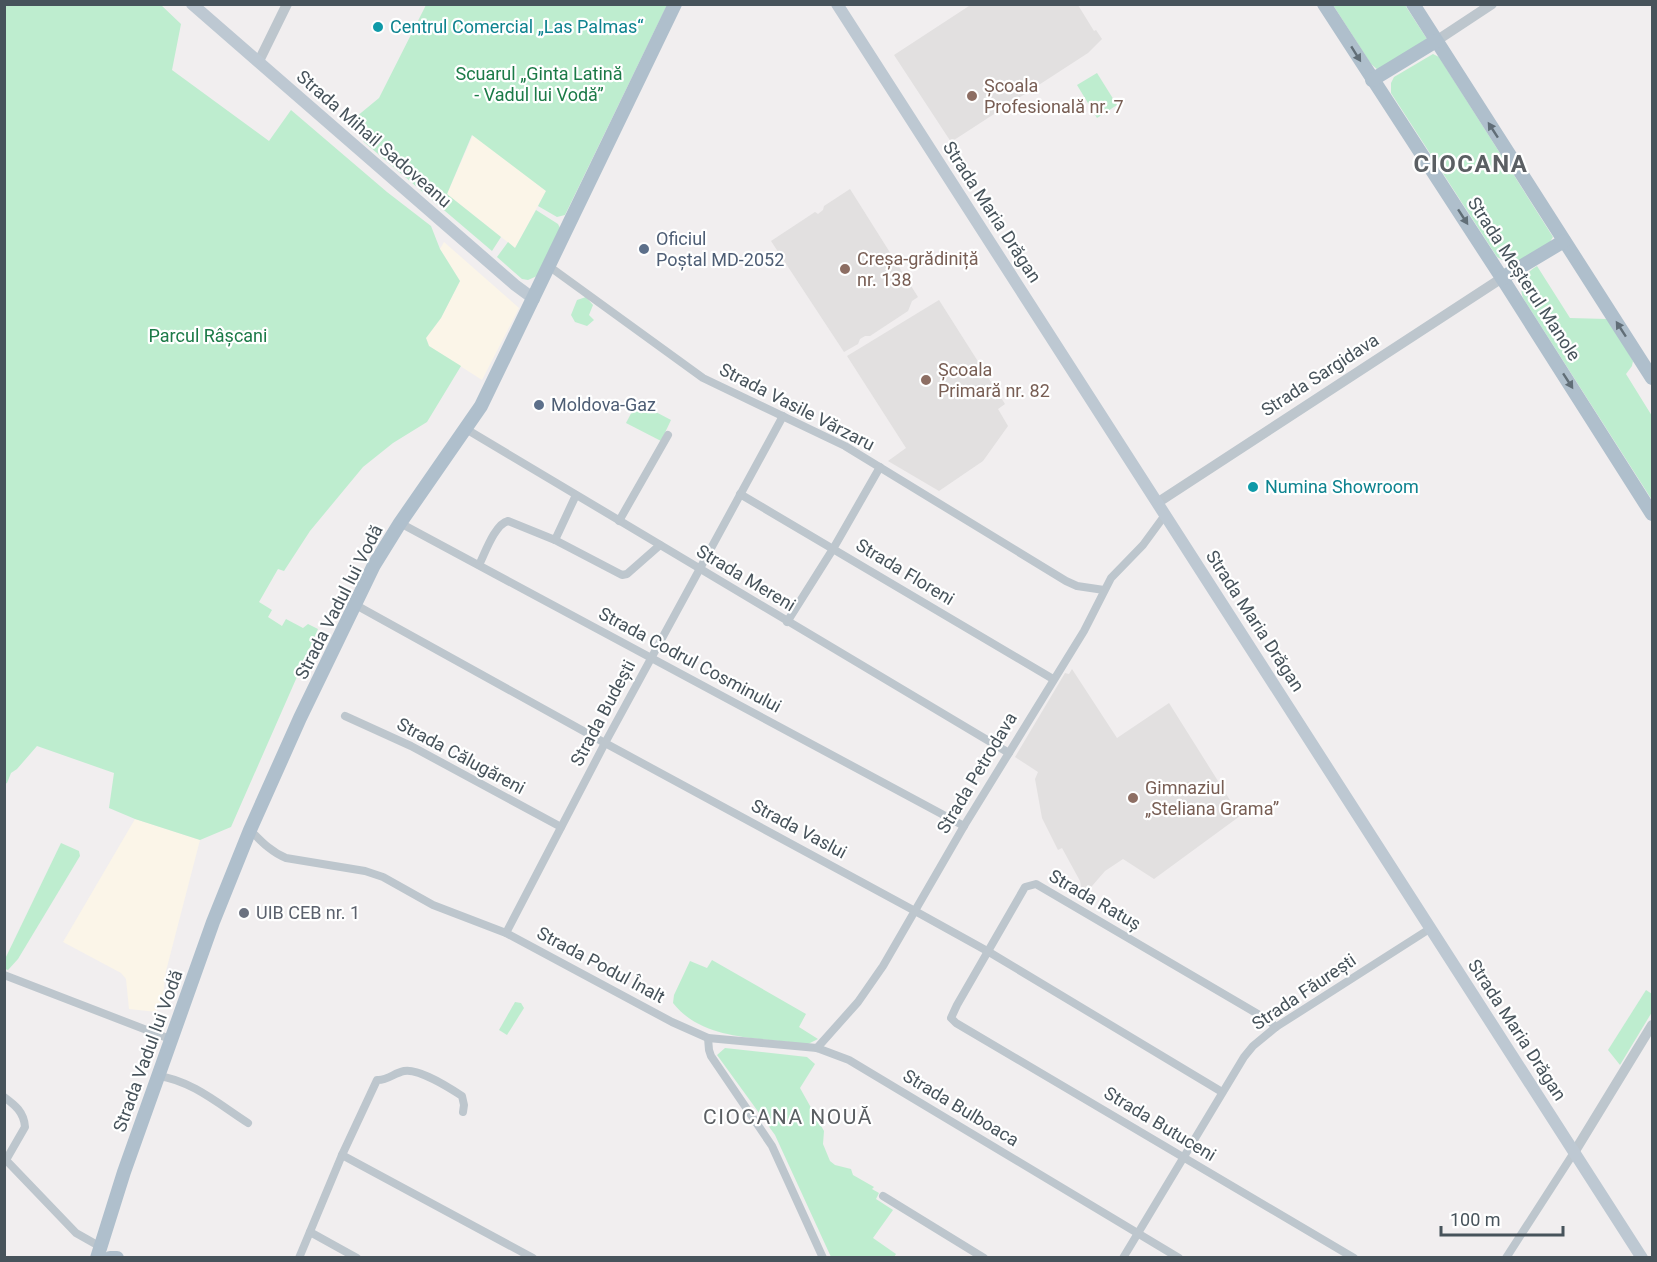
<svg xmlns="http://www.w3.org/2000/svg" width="1657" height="1262" viewBox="0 0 1657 1262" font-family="Roboto,sans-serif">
<rect width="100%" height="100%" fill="#f1eeef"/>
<g fill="#fbf5e8">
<path d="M473 135 546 191 515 248 447 194Z"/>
<path d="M444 242 519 308 482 380 429 346 426 338 441 318 460 281 440 249Z"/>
<path d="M135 819 200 840 166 971 162 1004 157 1007V1012L129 1009 126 979 121 973 63 942Z"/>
</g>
<g fill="#e2e0e0">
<path d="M972 4 1078 5 1094 31 1096 30 1102 39 1088 53 951 142 894 55Z"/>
<path d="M850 189 918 297 912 301 908 311 870 336H865L860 339 858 344 844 352 771 241 815 212 818 214 823 210 824 206Z"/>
<path d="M939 300 1005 404 998 409 1008 426 983 461 939 491 888 461 906 448 847 356Z"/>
<path d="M1072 669 1117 738 1169 703 1240 816 1154 879 1123 859 1105 871 1086 893 1082 891 1080 881 1062 848 1058 850 1042 818 1035 779 1038 772 1015 757 1065 673 1069 674Z"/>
</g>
<g fill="#beedcf">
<path d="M4 5H161L181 24 172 70 269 141 291 110 387 192 431 226 440 249 460 281 441 318 426 338 429 346 461 366 427 422 393 443 363 467 310 531 284 571 278 569 259 602 272 610 268 617 282 626 286 619 303 628 308 624 318 629 231 827 200 840 135 819 109 808 114 773 37 746 17 769 11 773 7 783 5 784Z"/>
<path d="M426 5H667L565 215 557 217 538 206 546 191 472 135 447 194 501 237 492 251 364 142 359 133 356 117 379 98Z"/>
<path d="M1333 5H1405L1427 39 1378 70 1371 64Z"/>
<path d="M1433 54 1439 57 1553 237 1550 242 1520 261 1508 263 1497 257 1391 93V83L1394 77Z"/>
<path d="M1097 73 1117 105 1097 118 1077 85Z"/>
<path d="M536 210 558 224 560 228 537 276 528 280 522 279 497 257 508 242 515 248Z"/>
<path d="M1537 266 1570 318 1607 319 1610 322 1633 361 1632 366 1626 374 1652 416V500L1523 298C1518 283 1524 274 1537 266Z"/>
<path d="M586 297 593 305 589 315 594 320 587 326 575 322 571 315 577 300Z"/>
<path d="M637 402 671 420 661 441 626 423Z"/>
<path d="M61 843 79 851 80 856 18 959 8 970 5 969V959Z"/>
<path d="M712 960 806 1014 799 1027 818 1039 808 1044 797 1043C755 1037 702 1040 673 1003L674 995 690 961 707 968Z"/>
<path d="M1646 990 1652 994V1012L1620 1065 1608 1050Z"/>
<path d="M515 1002 521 1003 524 1008 507 1035 499 1030Z"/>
<path d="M725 1048 807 1057 815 1064 800 1088 824 1131 823 1144 830 1161 835 1165 851 1169 853 1175 874 1187 872 1189 879 1193 876 1199 893 1210 873 1238 896 1254 894 1257H831L775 1135 717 1055Z"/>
</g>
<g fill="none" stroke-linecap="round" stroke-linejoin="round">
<g stroke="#bdc6cd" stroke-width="8">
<path d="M550 267 703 378 845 446 1066 581 1077 586 1104 590"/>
<path d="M466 429 1009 753"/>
<path d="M740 494 1053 679"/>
<path d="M619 521 668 435"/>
<path d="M400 523 964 826"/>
<path d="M555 540 622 575 627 574 660 545"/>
<path d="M479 565C485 553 495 524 508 521L555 540 576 495"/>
<path d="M354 604 605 743 915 911 989 952 1222 1092"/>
<path d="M787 622 833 549 880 467"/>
<path d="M345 716 411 746 561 827"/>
<path d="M250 830C261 841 271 852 286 858L365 871 383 877 433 905 506 933 672 1022 708 1038 817 1048 849 1060 1179 1258"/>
<path d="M506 933 605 743 783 416"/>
<path d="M4 975 170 1039"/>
<path d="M1276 1027 1268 1020 1036 884 1025 887 957 1005 951 1018 956 1023 1354 1258"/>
<path d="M708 1038 709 1050 711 1056 772 1146 823 1258"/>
<path d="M817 1048 858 1002 883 966 964 826 1084 631 1111 578 1143 545 1165 515"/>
<path d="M158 1076C191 1080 220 1105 248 1123"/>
<path d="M4 1097C15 1105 24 1112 25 1127L6 1160"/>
<path d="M342 1155 533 1258"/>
<path d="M4 1158 76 1233 99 1246"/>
<path d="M883 1196 984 1258"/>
<path d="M310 1232 357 1258"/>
<path d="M299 1258 342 1155 377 1080C387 1081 394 1073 404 1071 418 1068 450 1088 462 1096L464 1105 463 1112"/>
<path d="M1123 1258 1244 1057 1253 1046 1276 1027 1431 928"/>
<path d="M1506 1258 1575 1151"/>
</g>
<g stroke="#bdc6cd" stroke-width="10">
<path d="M1436 41 1492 4"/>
<path d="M259 61 287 4"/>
<path d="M1157 503 1502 278"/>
<path d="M1575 1151 1652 1025"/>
</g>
<g stroke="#bdc8d2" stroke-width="12">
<path d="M192 4 515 285 534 299"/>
<path d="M837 4 1642 1258"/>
</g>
<g stroke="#afbfcc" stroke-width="14">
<path d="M1324 4 1502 278 1652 514"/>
<path d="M1413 4 1652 378"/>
<path d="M1372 80 1436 41"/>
<path d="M1502 278 1564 241"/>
<path d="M97 1258 124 1172 213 922 250 830 300 718 374 565 400 523 481 406 675 4"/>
<path d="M110 1258H117"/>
</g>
</g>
<defs><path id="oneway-solid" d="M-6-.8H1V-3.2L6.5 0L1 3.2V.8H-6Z" transform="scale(1.5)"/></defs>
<g fill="#616e77">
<use href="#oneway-solid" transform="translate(1356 54) rotate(58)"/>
<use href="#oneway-solid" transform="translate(1493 130) rotate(-123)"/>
<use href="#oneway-solid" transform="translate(1463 217) rotate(57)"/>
<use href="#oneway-solid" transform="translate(1621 329) rotate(-123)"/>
<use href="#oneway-solid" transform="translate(1568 381) rotate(57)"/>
</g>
<g fill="#0f9aa8" stroke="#fff" stroke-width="2">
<circle cx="378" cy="27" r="6"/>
<circle cx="1253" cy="487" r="6"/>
</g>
<g fill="#8d6e63" stroke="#fff" stroke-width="2">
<circle cx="972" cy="96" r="6"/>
<circle cx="845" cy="269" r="6"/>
<circle cx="926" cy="380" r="6"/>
<circle cx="1133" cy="798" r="6"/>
</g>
<g fill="#5c6f8a" stroke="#fff" stroke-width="2">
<circle cx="644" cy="249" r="6"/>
<circle cx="539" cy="405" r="6"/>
</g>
<circle fill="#6b7280" stroke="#fff" stroke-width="2" cx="244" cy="913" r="6"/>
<g text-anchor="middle" stroke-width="4.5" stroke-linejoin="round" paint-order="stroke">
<g font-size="18" fill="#0d838f" stroke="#fff" text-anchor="start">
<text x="390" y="33">Centrul Comercial „Las Palmas“</text>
<text x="1265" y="493">Numina Showroom</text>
</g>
<g font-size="18" fill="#1b7a47" stroke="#fff">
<text x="539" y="80">Scuarul „Ginta Latină<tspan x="539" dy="21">- Vadul lui Vodă”</tspan></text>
<text x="208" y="342">Parcul Râșcani</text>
</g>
<g font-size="18" fill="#785e54" stroke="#fff" text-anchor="start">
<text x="984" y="92">Școala<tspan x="984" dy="21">Profesională nr. 7</tspan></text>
<text x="857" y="265">Creșa-grădiniță<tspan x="857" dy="21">nr. 138</tspan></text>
<text x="938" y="376">Școala<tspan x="938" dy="21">Primară nr. 82</tspan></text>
<text x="1145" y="794">Gimnaziul<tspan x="1145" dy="21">„Steliana Grama”</tspan></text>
</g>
<g font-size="18" fill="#47535b" stroke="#fff">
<text transform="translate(374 139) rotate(41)" y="6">Strada Mihail Sadoveanu</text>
<text transform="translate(992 212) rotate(57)" y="6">Strada Maria Drăgan</text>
<text transform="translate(1524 279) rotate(57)" y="6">Strada Meșterul Manole</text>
<text transform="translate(1320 375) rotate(-33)" y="6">Strada Sargidava</text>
<text transform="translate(797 407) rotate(27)" y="6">Strada Vasile Vărzaru</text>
<text transform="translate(905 572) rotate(31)" y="6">Strada Floreni</text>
<text transform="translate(746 578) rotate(31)" y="6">Strada Mereni</text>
<text transform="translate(339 602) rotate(-63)" y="6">Strada Vadul lui Vodă</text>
<text transform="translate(1255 621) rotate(57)" y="6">Strada Maria Drăgan</text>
<text transform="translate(690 660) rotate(28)" y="6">Strada Codrul Cosminului</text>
<text transform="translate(603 713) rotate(-62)" y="6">Strada Budești</text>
<text transform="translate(461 756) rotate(28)" y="6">Strada Călugăreni</text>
<text transform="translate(977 773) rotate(-59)" y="6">Strada Petrodava</text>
<text transform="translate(799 829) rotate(28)" y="6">Strada Vaslui</text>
<text transform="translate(1095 900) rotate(30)" y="6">Strada Ratuș</text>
<text transform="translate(601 965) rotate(28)" y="6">Strada Podul Înalt</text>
<text transform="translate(1304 992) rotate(-34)" y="6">Strada Făurești</text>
<text transform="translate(1517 1030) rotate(57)" y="6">Strada Maria Drăgan</text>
<text transform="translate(148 1051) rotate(-70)" y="6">Strada Vadul lui Vodă</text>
<text transform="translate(961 1108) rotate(31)" y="6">Strada Bulboaca</text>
<text transform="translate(1160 1124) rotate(31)" y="6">Strada Butuceni</text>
</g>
<g font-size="18" fill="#4e5e75" stroke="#fff" text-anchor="start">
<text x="656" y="245">Oficiul<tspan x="656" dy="21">Poștal MD-2052</tspan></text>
<text x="551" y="411">Moldova-Gaz</text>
</g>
<g font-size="18" fill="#5b616d" stroke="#fff" text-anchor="start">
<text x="256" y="919">UIB CEB nr. 1</text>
</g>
<g font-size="21" letter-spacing="1.5" fill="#5b5f63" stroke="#fff">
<text x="788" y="1124">CIOCANA NOUĂ</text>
</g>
<g font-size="24" font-weight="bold" letter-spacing="1.5" fill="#5b5f63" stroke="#fff">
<text x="1471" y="172">CIOCANA</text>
</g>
</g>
<rect width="1657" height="1262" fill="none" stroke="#47535b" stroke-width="12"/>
<path d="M1441 1226v9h122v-9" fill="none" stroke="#47535b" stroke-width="3"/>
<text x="1450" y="1226" font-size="18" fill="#47535b" stroke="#ffffff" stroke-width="4.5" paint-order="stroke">100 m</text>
</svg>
